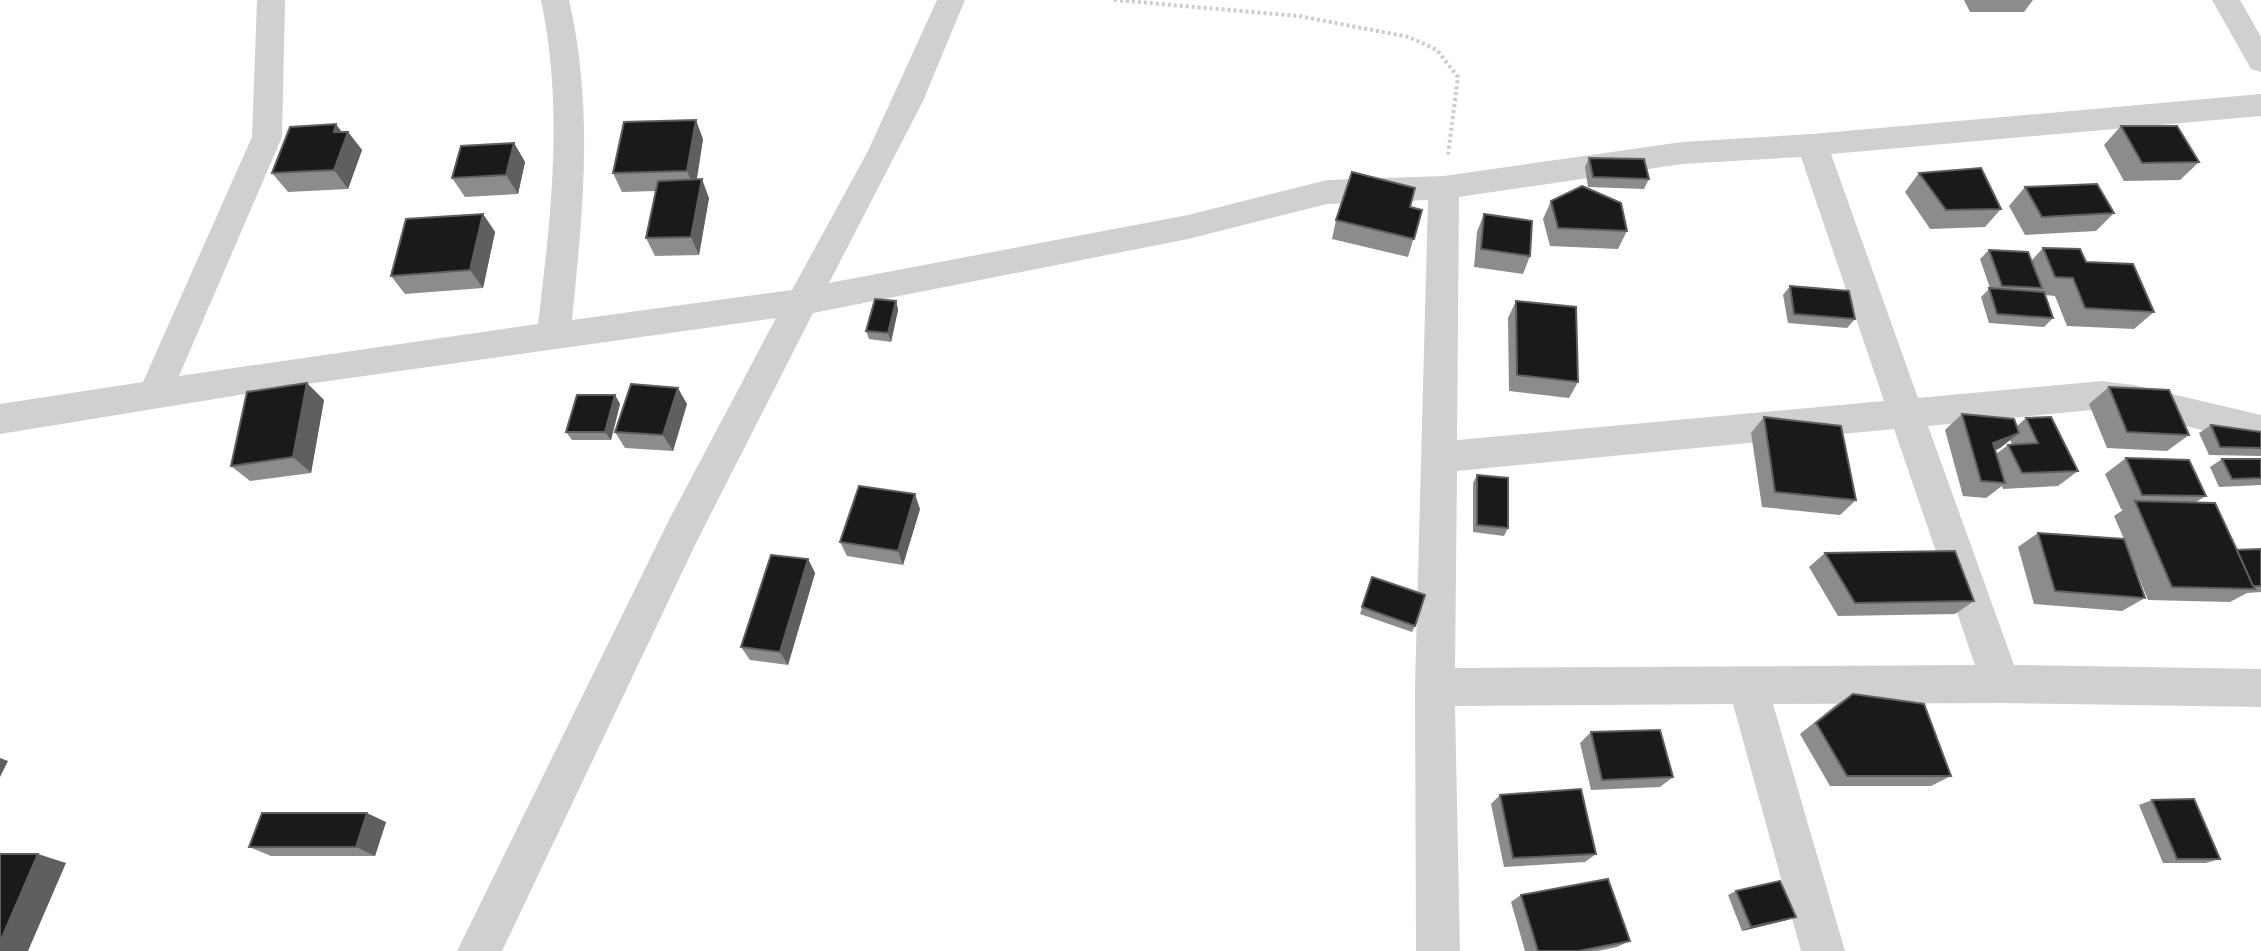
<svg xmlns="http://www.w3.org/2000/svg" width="2261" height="951" viewBox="0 0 2261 951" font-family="Commissioner,sans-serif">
<rect width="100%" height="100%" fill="#fff"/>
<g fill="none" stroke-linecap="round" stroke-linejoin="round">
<path stroke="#cdcdcd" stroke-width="4" stroke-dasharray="3 3" stroke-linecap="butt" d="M1114 0 1299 16 1409 37 1437 50 1458 77 1448 155"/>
<g fill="#d0d0d0" fill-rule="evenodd">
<path d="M257 0H285L282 137 179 376 538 324C551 215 564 109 541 0H569C594 110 583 209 572 320L792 290 868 151 937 0H965L923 101 829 283 1188 215 1327 180 1444 176 1682 142 1812 134 2261 94V116L1831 154 1918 398 2102 381 2134 385 2261 415V445L2134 413 2102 409 1928 426 2014 665 2261 669V707L2001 703 1773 704 1845 951H1801L1733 704 1455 706 1460 951H1416L1415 687 1428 200 1327 204 1188 239 813 313 696 543 502 951H457L669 520 776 318 307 384 0 434V404L143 382 252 137ZM1801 157 1884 401 1457 440 1459 197 1682 164ZM1894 429 1975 665 1455 668 1457 471Z"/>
<path d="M2212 0H2240L2261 37V72L2251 69Z"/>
</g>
</g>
<g fill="#8c8c8c" fill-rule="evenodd">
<path d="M1964 0H2033L2024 12H1970Z"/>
<path d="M2121 126 2199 162 2180 180 2124 181 2104 145Z"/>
<path d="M341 132H348L362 150 348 189 288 192 272 173Z"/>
<path d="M703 139 697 179 709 198 699 255 655 256 646 238 656 191 622 192 613 173Z"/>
<path d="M514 143 525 162 518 194 465 197 452 178Z"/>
<path d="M1589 158 1649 179 1644 189 1588 187 1585 167Z"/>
<path d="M1919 173 2001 209 1985 227 1930 229 1905 192Z"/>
<path d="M2025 187 2114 213 2096 231 2025 235 2009 206Z"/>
<path d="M1551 201 1627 231 1618 249 1550 246 1543 219Z"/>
<path d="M1410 207 1422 210 1408 257 1332 239 1336 220Z"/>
<path d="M483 214 495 232 483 288 405 294 391 276Z"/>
<path d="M1484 214 1530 256 1523 274 1474 267 1477 232Z"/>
<path d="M2043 248 2086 262 2154 312 2134 329 2067 326 2055 296 2045 295 2053 318 2044 327 1989 323 1981 297 1990 288 1980 259 1989 250 2032 260Z"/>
<path d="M1790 286 1855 319 1847 328 1788 323 1783 295Z"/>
<path d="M896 301 898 310 891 342 869 339 866 331Z"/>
<path d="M1516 301 1578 382 1569 398 1509 391 1508 318Z"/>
<path d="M2109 387 2189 435 2167 451 2107 448 2089 404Z"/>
<path d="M615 395 620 404 611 440H572L566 432Z"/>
<path d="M324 400 311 473 250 481 231 466Z"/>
<path d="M687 404 673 451 625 448 615 432Z"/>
<path d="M1962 414 2017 426 2026 418 2078 471 2058 486 2003 489 2002 486 1986 498 1963 496 1945 430ZM2010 440 2012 444 2008 445 1996 454 1995 450 2000 448Z"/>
<path d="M1764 417 1856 500 1840 515 1762 507 1751 433Z"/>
<path d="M2211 425 2261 432V456L2209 455 2199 433Z"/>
<path d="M2126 458 2206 496 2196 502 2237 550 2261 549V592L2247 593 2230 602 2148 600 2128 550 2145 598 2122 611 2034 604 2018 547 2038 533 2124 539 2114 516 2123 510 2121 509 2105 474Z"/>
<path d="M2222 459H2261V485L2219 487 2210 467Z"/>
<path d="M1477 475 1508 528 1504 536 1473 532V483Z"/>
<path d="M920 509 903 565 847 556 840 542Z"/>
<path d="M1825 553 1974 601 1955 614 1838 616 1809 567Z"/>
<path d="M808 559 815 573 788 665 750 660 741 647Z"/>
<path d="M1372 577 1415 626 1412 632 1360 614Z"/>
<path d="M1853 694 1951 776 1931 786H1830L1800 734 1836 705Z"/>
<path d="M1591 732 1673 777 1660 787 1591 790 1580 743Z"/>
<path d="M1500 795 1596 854 1585 862 1504 867 1491 804Z"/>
<path d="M2152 800 2220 859 2206 863H2163L2139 805Z"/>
<path d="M386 822 375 856H271L249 847Z"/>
<path d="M1736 891 1787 920 1742 931 1728 895Z"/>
<path d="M1521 895 1630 941 1617 947 1598 951H1525L1511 902Z"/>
</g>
<g fill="#5f5f5f">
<path d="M696 120 703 139 695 189 687 171Z"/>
<path d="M336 124 346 138 348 132 362 150 348 189 334 170V132Z"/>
<path d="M514 143 525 162 518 194 506 175Z"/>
<path d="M702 179 709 198 699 255 691 237Z"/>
<path d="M483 214 495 232 483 288 470 270Z"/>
<path d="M896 301 898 310 891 342 888 333Z"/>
<path d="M307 383 324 400 311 473 293 457Z"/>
<path d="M678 388 687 404 673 451 663 435Z"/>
<path d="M615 395 620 404 611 440 605 432Z"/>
<path d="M2019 433 2000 448 1975 459 1993 443Z"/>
<path d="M915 494 920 509 903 565 898 551Z"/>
<path d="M808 559 815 573 788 665 780 652Z"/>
<path d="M0 758 8 761 0 777Z"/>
<path d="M367 813 386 822 375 856 356 847Z"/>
<path d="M38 854 66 863 28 951H0V942Z"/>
<path d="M1796 917 1787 920 1742 931 1751 927Z"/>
</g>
<g fill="#1a1a1a" stroke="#5f5f5f" stroke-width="2">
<path d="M696 120 687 171 613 173 624 122Z"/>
<path d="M336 124 334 132H348L334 170 272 173 290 127Z"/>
<path d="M2121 126H2177L2199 162 2142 163Z"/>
<path d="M514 143 506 175 452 178 461 146Z"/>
<path d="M1589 158 1644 159 1649 179 1593 177Z"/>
<path d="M1981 168 2001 209 1946 210 1919 173Z"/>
<path d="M1352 172 1415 188 1410 207 1422 210 1414 239 1336 220Z"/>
<path d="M702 179 691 237 646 238 658 181Z"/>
<path d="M2097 184 2114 213 2042 217 2025 187Z"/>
<path d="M1582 186 1621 203 1627 231 1558 228 1551 201Z"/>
<path d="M483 214 470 270 391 276 406 219Z"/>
<path d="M1484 214 1532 221 1530 256 1481 249Z"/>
<path d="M2043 248 2080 249 2086 262 2133 264 2154 312 2085 308 2073 278 2055 277Z"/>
<path d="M1989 250 2028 252 2042 288 2002 286Z"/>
<path d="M1790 286 1849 291 1855 319 1794 314Z"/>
<path d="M1989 288 2044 292 2053 318 1997 314Z"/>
<path d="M875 299 896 301 888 333 866 331Z"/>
<path d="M1516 301 1576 307 1578 382 1517 375Z"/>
<path d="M307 383 293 457 231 466 247 392Z"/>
<path d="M631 384 678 388 663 435 615 432Z"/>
<path d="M2109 387 2169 390 2189 435 2127 432Z"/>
<path d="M577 395H615L605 432H566Z"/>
<path d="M1962 414 2014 419 2019 433 1993 443 2005 483 1981 481Z"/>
<path d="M1764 417 1841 426 1856 500 1775 492Z"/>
<path d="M2051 417 2078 471 2022 473 2008 445 2038 443 2026 418Z"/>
<path d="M2211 425 2261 432V448L2220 447Z"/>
<path d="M2126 458 2189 460 2206 496 2142 495Z"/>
<path d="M2222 459H2261V478L2232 479Z"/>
<path d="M1477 475 1508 478V528L1477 525Z"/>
<path d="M859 486 915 494 898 551 840 542Z"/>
<path d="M2135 501 2215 503 2255 589 2172 587Z"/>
<path d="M2038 533 2124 539 2145 598 2055 591Z"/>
<path d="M2261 549V586H2253L2237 550Z"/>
<path d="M1955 551 1974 601 1855 603 1825 553Z"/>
<path d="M771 555 808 559 780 652 741 647Z"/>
<path d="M1372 577 1425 595 1415 626 1362 607Z"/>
<path d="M1853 694 1924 704 1951 776H1847L1816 723Z"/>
<path d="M1660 730 1673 777 1602 780 1591 732Z"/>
<path d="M1581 789 1596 854 1513 858 1500 795Z"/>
<path d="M2194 799 2220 859H2177L2152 800Z"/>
<path d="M262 813H367L356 847H249Z"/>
<path d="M0 854H38L0 942Z"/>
<path d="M1608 879 1630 941 1578 951H1538L1521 895Z"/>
<path d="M1780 881 1796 917 1751 927 1736 891Z"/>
</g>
</svg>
